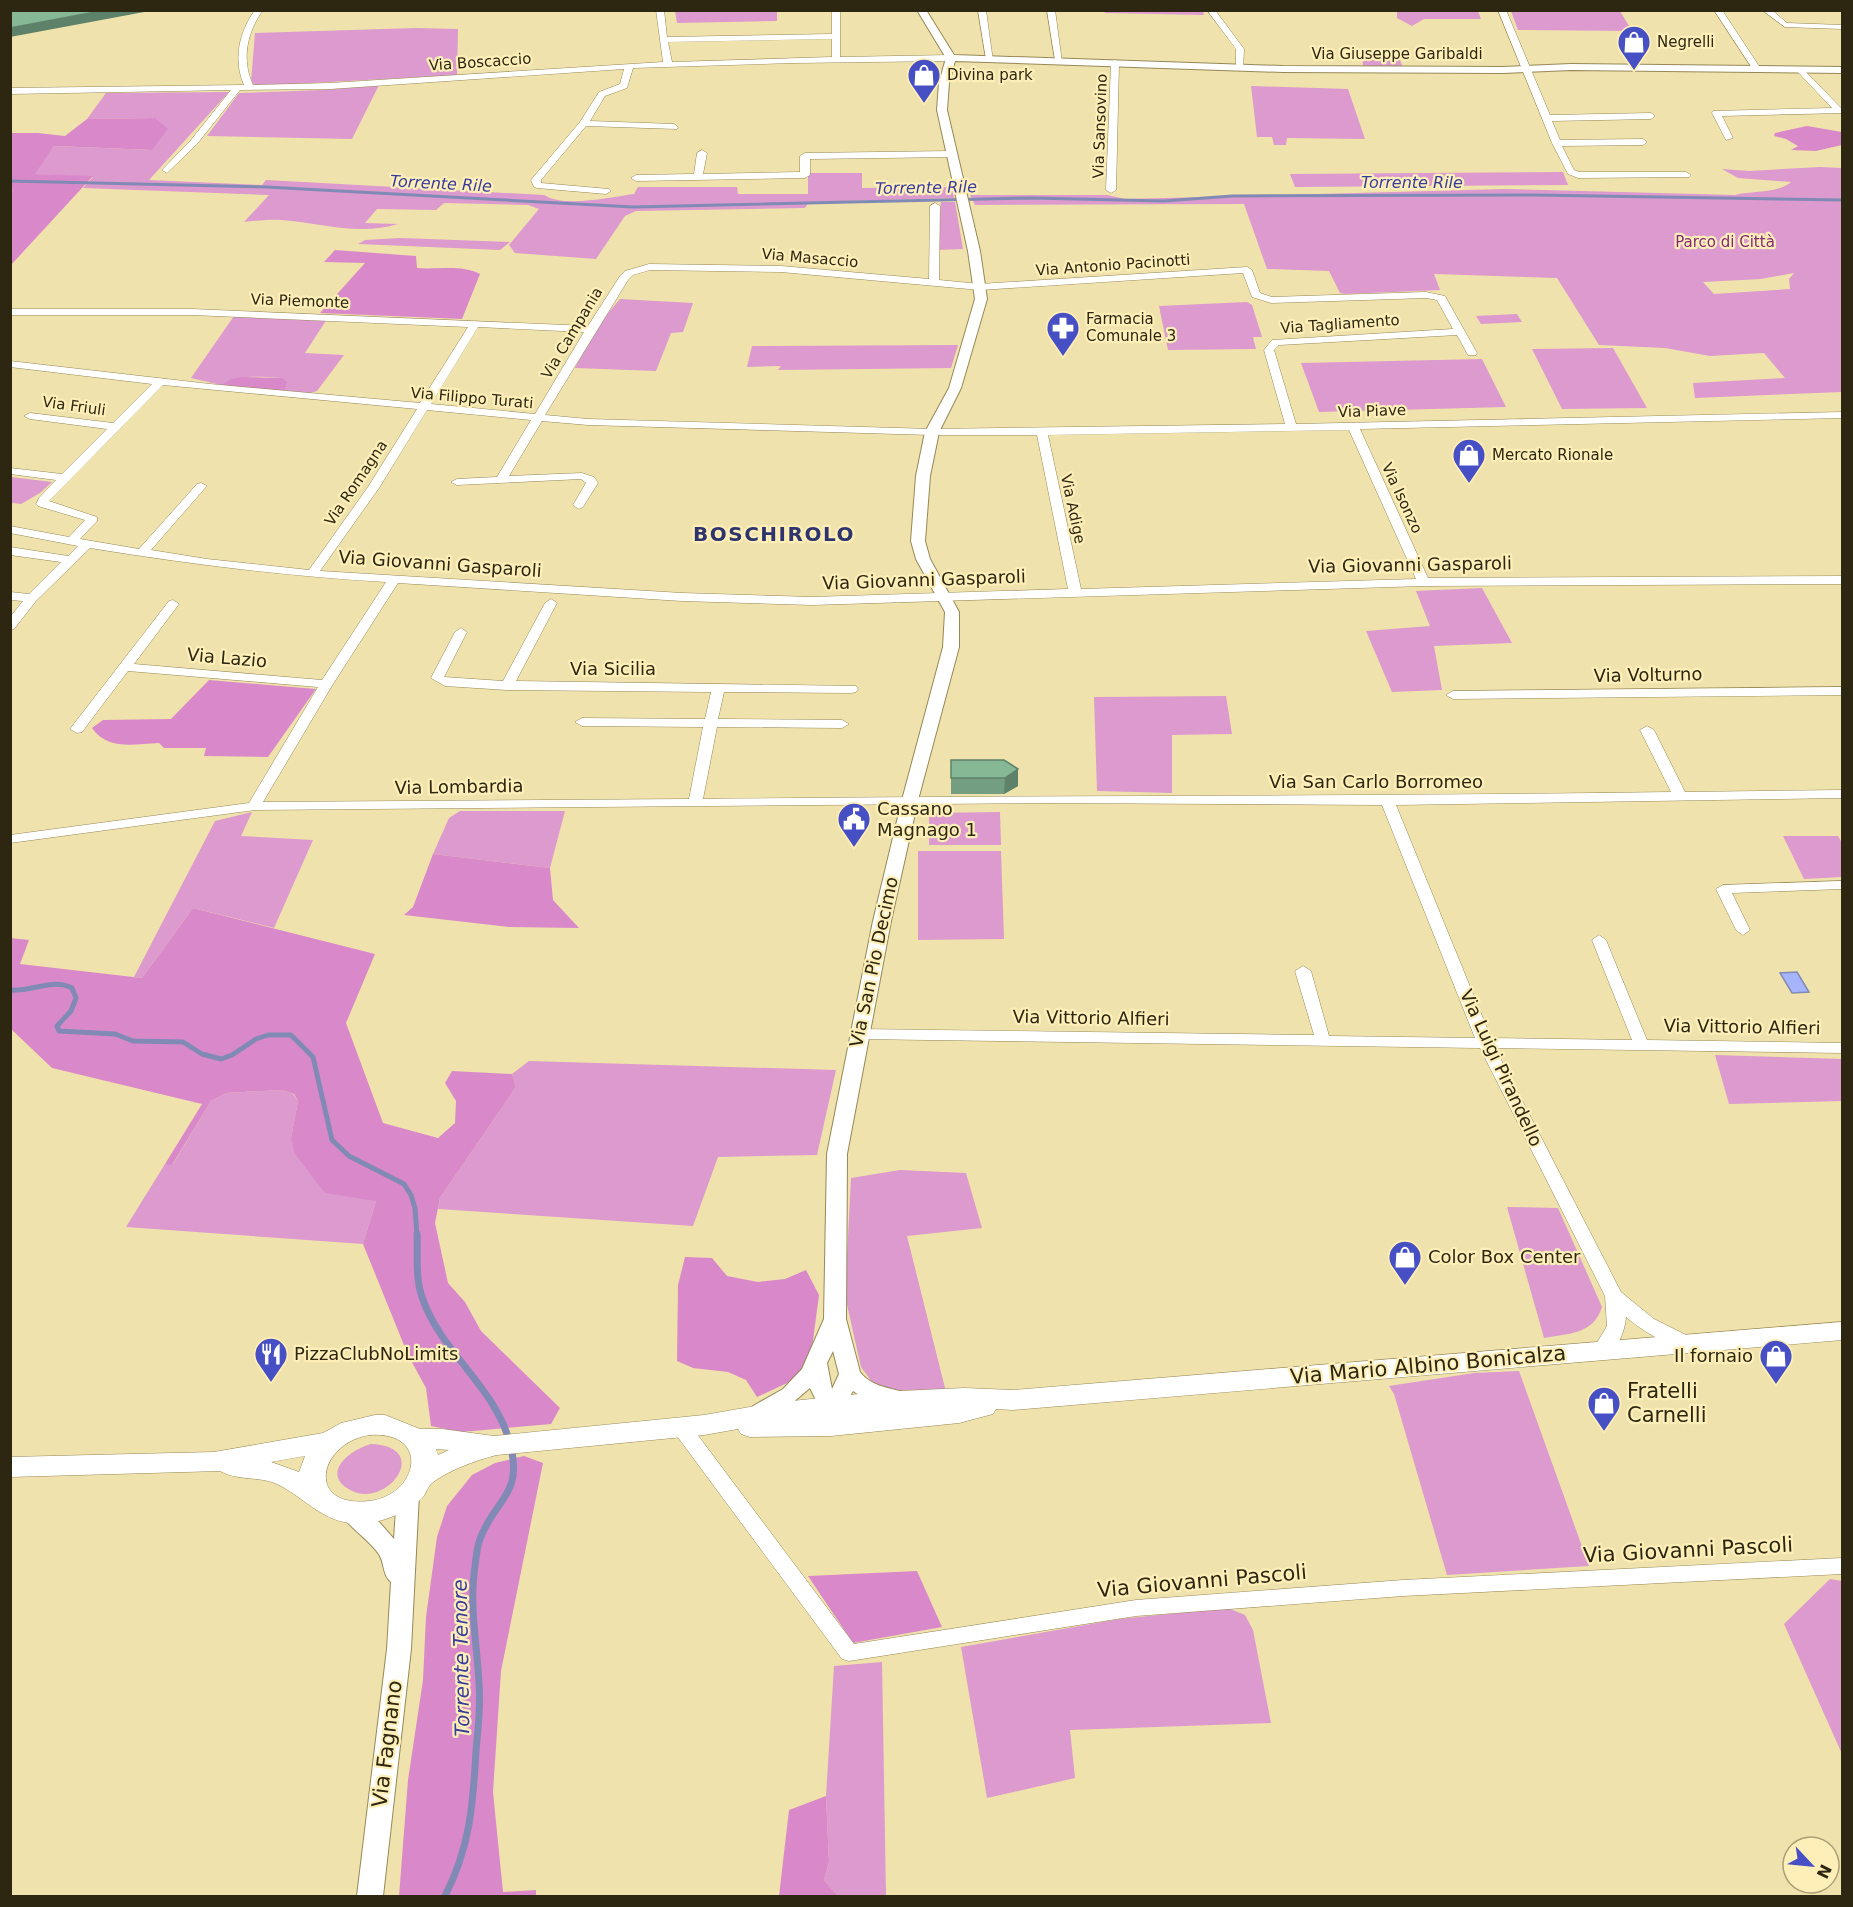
<svg xmlns="http://www.w3.org/2000/svg" width="1853" height="1907" viewBox="0 0 1853 1907" font-family="'DejaVu Sans',sans-serif">
<rect width="100%" height="100%" fill="#f0e2ac"/>
<g fill="#dc9ace" fill-rule="evenodd">
<path d="M675 11H777V21L677 23Z"/>
<path d="M1203 11 1204 15 1105 13 1104 11Z"/>
<path d="M1397 11H1478L1481 19H1424L1412 26 1397 18Z"/>
<path d="M1511 11H1620L1632 31 1518 30Z"/>
<path d="M416 28 458 29 457 75 257 86 251 82 255 33Z"/>
<path d="M1370 52H1397L1403 68 1363 66 1362 54Z"/>
<path d="M379 85 352 139 207 136 239 93 323 90Z"/>
<path d="M1251 86 1348 89 1365 139 1287 138 1286 145H1274L1272 137H1257Z"/>
<path d="M229 92 149 180 262 185 266 180 544 195C564 208 611 197 634 194L638 187H737L738 194H808V173H862V188L952 187 954 198 809 202 805 208 636 211 625 216 596 259 515 253 509 245 539 209 528 205 444 203 436 210 377 209 365 223 398 224C360 236 320 223 282 220 269 219 256 221 244 222L269 195 83 188 93 177 34 174 54 146 152 150 155 118 87 119 106 93Z"/>
<path d="M1820 167 1842 168V392L1695 398 1693 383 1785 378 1764 353 1710 356 1665 348 1599 345 1557 278 1434 274 1440 290 1346 294 1340 293 1329 271 1267 269 1244 204 975 205 970 195H1107L1125 199 1505 189 1735 195C1754 190 1776 194 1791 182L1738 178 1722 169 1749 171ZM1794 273 1789 279 1790 289 1714 294 1703 282 1761 279Z"/>
<path d="M1563 172 1568 185 1295 187 1290 174Z"/>
<path d="M941 202H955L963 249 937 250Z"/>
<path d="M401 238 510 242 500 250 358 244 365 240Z"/>
<path d="M620 299 693 303 683 332 671 333 656 371 575 368 599 324Z"/>
<path d="M1247 302 1252 305 1262 337H1253L1256 349 1168 350 1159 306Z"/>
<path d="M1517 314 1522 322 1481 324 1476 316Z"/>
<path d="M234 316 327 319 305 353 344 355 317 391 307 394 284 392 282 378C261 377 240 374 221 385L191 378Z"/>
<path d="M958 345 951 368 778 370 781 366 747 367 752 346Z"/>
<path d="M1613 348 1647 408 1562 409 1532 349Z"/>
<path d="M1482 359 1506 407 1319 412 1301 363Z"/>
<path d="M11 477 52 482 40 493 21 504 13 503 11 504Z"/>
<path d="M1482 588 1512 643 1434 646 1442 690 1392 692 1366 631 1430 626 1416 591Z"/>
<path d="M1226 696 1232 734 1172 735V793L1097 791 1094 697Z"/>
<path d="M460 811H565L550 868 433 854 449 818Z"/>
<path d="M252 812 241 836 313 840 274 928 193 908 142 978 134 977 215 821Z"/>
<path d="M1000 812 1001 845H929V813Z"/>
<path d="M1783 836H1838L1842 843V877L1804 879Z"/>
<path d="M918 851H1001L1004 939 918 940Z"/>
<path d="M1715 1055 1842 1059V1101L1729 1104Z"/>
<path d="M529 1061 836 1070 817 1155 718 1157 693 1226 438 1209 440 1198 516 1087 512 1074Z"/>
<path d="M281 1090 293 1094 298 1101 291 1138 376 1201 363 1244 126 1227 165 1164H173L211 1101 226 1093Z"/>
<path d="M900 1170 966 1173 982 1228 907 1236 946 1392 893 1393 875 1386 861 1367 845 1296 851 1178Z"/>
<path d="M1507 1207 1558 1208 1602 1307C1593 1335 1569 1333 1544 1338Z"/>
<path d="M1519 1371 1589 1566 1447 1575 1394 1394 1389 1386 1474 1373Z"/>
<path d="M371 1444C436 1447 383 1514 347 1488 322 1471 352 1449 371 1444Z"/>
<path d="M1830 1579 1842 1581V1754L1784 1624Z"/>
<path d="M1228 1608 1245 1615 1253 1630 1271 1723 1070 1730 1075 1778 987 1798 961 1647 1119 1619Z"/>
<path d="M882 1662 886 1896H838L824 1880 829 1862 826 1796 834 1666Z"/>
</g>
<g fill="#d989c9">
<path d="M155 118 168 129 152 150 54 146 35 174 93 176 11 265 10 192 13 190 10 189 11 133H38L65 136 87 119Z"/>
<path d="M1807 126 1842 132V145L1816 151 1791 150 1798 146 1786 139 1774 136 1775 133Z"/>
<path d="M335 250 416 256 417 268C436 270 462 264 480 274L462 319 320 313 365 263 324 262Z"/>
<path d="M243 377 282 378 287 382 284 392 221 385 231 379Z"/>
<path d="M209 680 316 689 268 757 204 756 206 748H164L159 743C134 744 108 751 92 728L103 720 171 719Z"/>
<path d="M433 854 550 868 553 900 579 928 509 927 404 915 413 907Z"/>
<path d="M193 908 375 954 346 1023 383 1123 438 1138 455 1123 456 1101 445 1083 452 1071 512 1074 516 1087 440 1198 435 1223 448 1283 465 1302 481 1331 560 1408 551 1424 461 1432 431 1426 426 1388 408 1355 363 1244 376 1201 325 1193 295 1154 291 1138 298 1101 294 1094 281 1090 226 1093 211 1101 172 1165 165 1164 202 1104 52 1068 11 1029 10 938 29 940 20 964 142 978Z"/>
<path d="M685 1257 712 1258 727 1276 758 1282 785 1279 806 1270 819 1295 812 1348 798 1378 757 1397 746 1380 728 1372 693 1368 677 1361 678 1285Z"/>
<path d="M524 1456 543 1463 501 1671 493 1792 503 1892 536 1890V1896H399L408 1780 423 1680 426 1617 437 1537 447 1506 472 1475 495 1463Z"/>
<path d="M917 1571 942 1627 853 1643 808 1576Z"/>
<path d="M826 1796 829 1862 824 1880 838 1896H779L789 1810Z"/>
</g>
<path fill="#a5b4fb" stroke="#818ab5" stroke-width="1.5" d="M1797 972 1809 992 1792 993 1780 973Z"/>
<g fill="none" stroke-linecap="round" stroke-linejoin="round">
<path stroke="#818ab5" stroke-width="3" d="M10 181 266 187 633 207 1032 198 1164 201 1232 196 1535 195 1842 200"/>
<path stroke="#818ab5" stroke-width="5" d="M10 990C32 992 51 978 72 988L76 998 71 1011 57 1026 59 1031 115 1034 133 1041 183 1042 202 1054 221 1059 232 1055 256 1039 268 1035H291L313 1057 332 1140 349 1156 404 1184 411 1195 415 1208 417 1236"/>
<path stroke="#818ab5" stroke-width="7" d="M417 1234C418 1255 415 1277 422 1297 440 1352 496 1387 510 1444 524 1495 494 1500 480 1539 477 1547 476 1557 475 1566 469 1605 477 1644 479 1683 481 1706 478 1728 476 1751 473 1805 470 1847 445 1896"/>
<defs>
<g id="minor">
<path d="M255 10H263C247 32 241 60 253 85L330 83 663 62 656 10H664L667 37 832 34V10H840V57L951 55 955 58 951 61 793 63 633 68 627 88 605 96 590 121 674 124 678 127 677 129 586 126 541 180V183L609 189 611 191 606 194 537 188 534 187 531 180 580 122 599 92 620 84 624 69 330 89 240 90 197 144 167 173 162 170 164 168 191 140 231 90 10 94V88L244 85C233 60 239 32 255 10ZM832 39V57L672 62 668 42Z"/>
<path d="M978 10H986L993 61 986 59Z"/>
<path d="M1047 10H1055L1062 62 1055 60Z"/>
<path d="M1207 10H1215L1244 49 1243 69 1236 67V49Z"/>
<path d="M1498 10H1506L1550 115 1651 113 1655 116 1651 119 1552 121 1560 140 1643 139 1647 142 1643 145 1562 146 1574 170 1579 172H1686L1691 175 1689 177 1578 178 1568 174 1552 143Z"/>
<path d="M1714 10H1722L1761 69 1760 71H1754Z"/>
<path d="M1762 10H1772L1787 23 1842 25V29L1785 27Z"/>
<path d="M1115 60 1119 63 1116 190 1111 193 1106 190 1111 63Z"/>
<path d="M1801 67 1842 109V113L1722 116 1733 138 1726 140 1712 113 1713 111 1832 108 1798 72V68Z"/>
<path d="M702 150 707 153 703 174 800 172V156L805 153 952 151 957 154 952 157 810 159V175L805 178 636 181 631 178 636 175 694 174 697 153Z"/>
<path d="M935 203 940 206 939 280 980 284 1247 267 1252 270 1260 293 1272 297 1426 292 1445 296 1477 353 1476 355H1468L1457 335 1279 345 1274 350 1296 424 1842 412V418L1360 429 1428 578 1842 576V584L1424 586 812 605 682 601 398 583 333 684 263 802 689 799 703 727 582 726 575 722 582 718 705 719 711 692 507 690 445 686 431 678 455 632 461 628 467 632 444 677 503 681 545 603 551 599 557 603 516 681 856 686 858 689 856 692 851 693 724 692 718 719 842 720 849 724 842 728 717 727 703 799C1025 795 1348 797 1671 792L1640 730 1647 726 1654 730 1685 792 1842 790V798L1396 805 1491 1038 1632 1040 1592 940 1599 935 1606 940 1647 1040 1842 1043V1053L1495 1048 1621 1292 1654 1319 1692 1338 1695 1343 1692 1348C1675 1353 1639 1328 1626 1317 1625 1333 1614 1361 1595 1356L1592 1351 1607 1326 1605 1296 1480 1048 858 1039 850 1034 858 1029 1314 1035 1295 971 1303 966 1311 971 1329 1036 1475 1038 1382 805 1046 803 255 810 10 843V835L249 803 318 687 128 671 82 732 77 733 70 729 169 601 173 600 179 604 134 664 322 680 386 582C286 576 188 564 90 548L36 601 14 629 10 630V617L23 601 10 600V592L29 594 61 562 10 555V547L68 556 78 546 10 533V526L69 537 85 520 38 506 36 504 39 498 56 480 10 474V468L62 474 107 429 30 419 24 416 30 413 113 423 152 384 10 367V361L210 384 420 403 468 327 192 315H10V309H192L588 326 620 276 625 271 649 264 781 266 929 279 930 206ZM650 270 781 272 980 290 1243 273 1252 297 1271 303 1426 298 1437 300 1453 329 1272 340 1264 350 1285 424 932 429 588 419 545 415 628 280 633 275ZM478 327 584 332 535 414 431 404ZM163 385 417 409 368 487 309 570 207 559 151 550 205 488 207 486 201 483 197 484 139 549 80 539 97 521V517L49 501ZM427 410 531 420 497 477 457 479 451 482 457 485 581 479 586 483 573 505 579 509 583 507 598 483 594 477 582 473 509 476 542 421 588 425 932 435H1037L1068 589 812 597 682 593 320 571 379 488ZM1349 430 1416 579 1081 589 1048 435Z"/>
<path d="M1842 687V695L1453 699 1446 695 1453 691Z"/>
<path d="M1842 881V889L1732 893 1750 930 1743 935 1736 930 1716 889 1723 885Z"/>
<path d="M681 1420 688 1422 854 1644 1136 1600 1403 1580 1842 1558V1574L1403 1596 1136 1616 849 1661 842 1659 674 1432 672 1427 674 1422Z"/>
</g>
<g id="tertiary">
<path d="M917 10H926L954 55 1283 66 1503 67 1571 64 1842 67V73L1571 70 1503 73 1283 72 955 61 949 83 947 110 980 251 987 299 961 388 939 432 930 476 925 541 930 559 959 612V647L918 800 891 921 847 1154 846 1319 860 1372C871 1386 886 1387 903 1392L906 1398 903 1404C885 1409 868 1401 853 1391L845 1404 850 1411 847 1417 839 1419 815 1417 812 1411 818 1404 810 1388 785 1409 761 1420 753 1418 750 1412 753 1406 783 1389 802 1369 824 1319 827 1154 873 921 902 800 943 647 945 612 916 559 911 541 916 476 925 432 949 388 975 299 968 251 937 110 939 83 946 58ZM833 1351 839 1374 832 1389 827 1363Z"/>
<path d="M408 1485 416 1488 419 1494 411 1649 383 1896H357L387 1649 391 1582C382 1575 385 1562 378 1553 368 1539 346 1525 340 1512L343 1506C364 1499 381 1525 394 1539L397 1494 400 1488Z"/>
</g>
<path id="secondary" d="M1842 1322V1340L1013 1410 996 1409 993 1414 959 1423 831 1436 750 1437 741 1434 738 1429 704 1435 497 1455C479 1459 444 1472 431 1484 428 1487 426 1492 424 1496 408 1514 373 1527 349 1523 320 1519 302 1496 277 1484 260 1476 237 1481 220 1471L10 1477V1457L214 1452 323 1433 341 1423 375 1415H385L420 1429H442L494 1436 704 1415 773 1403 878 1392 964 1388 1013 1390ZM370 1435C432 1431 418 1496 369 1501 304 1508 319 1442 370 1435ZM436 1449 449 1450 438 1455ZM305 1456 299 1472 271 1462Z"/>
</defs>
<use href="#minor" stroke="#968856" stroke-width="1"/>
<use href="#tertiary" stroke="#968856" stroke-width="2"/>
<use href="#secondary" stroke="#968856" stroke-width="1"/>
<use href="#minor" fill="#fff" fill-rule="evenodd"/>
<use href="#tertiary" fill="#fff" fill-rule="evenodd"/>
<use href="#secondary" fill="#fff" fill-rule="evenodd"/>
</g>
<path fill="#749e81" d="M951 760H1004L1018 786 1004 794H951Z"/>
<g fill="#5e8169">
<path d="M106 10H155L10 37V28Z"/>
<path d="M1018 769V786L1004 794 1005 778Z"/>
</g>
<g fill="#87b896" stroke="#5e8169" stroke-width="1.5">
<path d="M10 10H106L10 28Z"/>
<path d="M951 760H1004L1018 769 1005 778H951Z"/>
</g>
<defs>
<symbol id="shop-pin" viewBox="-11 -11 22 30"><path d="M0 17L-7.5 6A9.5 9.5 0 1 1 7.5 6Z" fill="#474fc4" stroke="#feefb9"/><path d="M-5-2.5h2.3a2.7 3.5 0 0 1 5.4 0H5L5.5 6h-11ZM-1.5-2.5h3a1.5 2.3 0 0 0-3 0Z" fill="#fff"/></symbol>
<symbol id="pharmacy-pin" viewBox="-11 -11 22 30"><path d="M0 17L-7.5 6A9.5 9.5 0 1 1 7.5 6Z" fill="#474fc4" stroke="#feefb9"/><path d="M-2-6h4v4h4v4h-4v4h-4v-4h-4v-4h4Z" fill="#fff"/></symbol>
<symbol id="civic-pin" viewBox="-11 -11 22 30"><path d="M0 17L-7.5 6A9.5 9.5 0 1 1 7.5 6Z" fill="#474fc4" stroke="#feefb9"/><path d="M-.6-6.5H3V-4.5H.6V-3L4-1V1h2V6H-6V1h2V-1L-.6-3ZM-1.2 2.5V6h2.4V2.5Z" fill="#fff"/></symbol>
<symbol id="restaurant-pin" viewBox="-11 -11 22 30"><path d="M0 17L-7.5 6A9.5 9.5 0 1 1 7.5 6Z" fill="#474fc4" stroke="#feefb9"/><path d="M-5-6h1v4h1v-4h1v4h1v-4h1v5L-1.5 .5V6h-2V.5L-5-1ZM5-6V6H3V1.5H1.5Q1.5-4 5-6Z" fill="#fff"/></symbol>
</defs>
<g fill-rule="evenodd">
<use href="#shop-pin" x="1615" y="23" width="38" height="52"/>
<use href="#shop-pin" x="905" y="56" width="38" height="52"/>
<use href="#pharmacy-pin" x="1044" y="309" width="38" height="52"/>
<use href="#shop-pin" x="1450" y="436" width="38" height="52"/>
<use href="#civic-pin" x="835" y="800" width="38" height="52"/>
<use href="#shop-pin" x="1386" y="1238" width="38" height="52"/>
<use href="#restaurant-pin" x="252" y="1335" width="38" height="52"/>
<use href="#shop-pin" x="1757" y="1337" width="38" height="52"/>
<use href="#shop-pin" x="1585" y="1384" width="38" height="52"/>
</g>
<g text-anchor="middle" stroke-width="4.5" stroke-linejoin="round" paint-order="stroke">
<g font-size="15" fill="#2d2712" stroke="#feefb9" text-anchor="start">
<text x="1657" y="47">Negrelli</text>
<text x="947" y="80">Divina park</text>
<text x="1086" y="324">Farmacia<tspan x="1086" dy="17">Comunale 3</tspan></text>
<text x="1492" y="460">Mercato Rionale</text>
</g>
<g font-size="15" fill="#2d2712" stroke="#feefb9">
<text x="1397" y="59">Via Giuseppe Garibaldi</text>
<text transform="translate(480 62) rotate(-4)" y="5">Via Boscaccio</text>
<text transform="translate(1100 126) rotate(-88)" y="5">Via Sansovino</text>
<text transform="translate(810 258) rotate(5)" y="5">Via Masaccio</text>
<text transform="translate(1113 265) rotate(-4)" y="5">Via Antonio Pacinotti</text>
<text transform="translate(300 301) rotate(2)" y="5">Via Piemonte</text>
<text transform="translate(1340 324) rotate(-4)" y="5">Via Tagliamento</text>
<text transform="translate(572 333) rotate(-59)" y="5">Via Campania</text>
<text transform="translate(472 398) rotate(5)" y="5">Via Filippo Turati</text>
<text transform="translate(74 406) rotate(8)" y="5">Via Friuli</text>
<text transform="translate(1372 411) rotate(-2)" y="5">Via Piave</text>
<text transform="translate(356 483) rotate(-56)" y="5">Via Romagna</text>
<text transform="translate(1402 498) rotate(65)" y="5">Via Isonzo</text>
<text transform="translate(1073 509) rotate(78)" y="5">Via Adige</text>
</g>
<g font-size="15" fill="#852777" stroke="#feefb9">
<text x="1725" y="247">Parco di Città</text>
</g>
<g font-size="16" font-style="italic" fill="#363b9e" stroke="#feefb9">
<text x="1412" y="188">Torrente Rile</text>
<text transform="translate(441 183) rotate(3)" y="6">Torrente Rile</text>
<text transform="translate(926 187) rotate(-1)" y="6">Torrente Rile</text>
</g>
<g font-size="18" fill="#2d2712" stroke="#feefb9">
<text transform="translate(440 564) rotate(4)" y="6">Via Giovanni Gasparoli</text>
<text transform="translate(1410 565) rotate(-1)" y="6">Via Giovanni Gasparoli</text>
<text transform="translate(924 580) rotate(-2)" y="6">Via Giovanni Gasparoli</text>
<text transform="translate(227 658) rotate(5)" y="6">Via Lazio</text>
<text x="613" y="675">Via Sicilia</text>
<text transform="translate(1648 675) rotate(-1)" y="6">Via Volturno</text>
<text x="1376" y="788">Via San Carlo Borromeo</text>
<text transform="translate(459 787) rotate(-1)" y="6">Via Lombardia</text>
<text transform="translate(874 962) rotate(-78)" y="6">Via San Pio Decimo</text>
<text transform="translate(1091 1018) rotate(1)" y="6">Via Vittorio Alfieri</text>
<text transform="translate(1742 1027) rotate(1)" y="6">Via Vittorio Alfieri</text>
<text transform="translate(1501 1068) rotate(65)" y="6">Via Luigi Pirandello</text>
</g>
<g font-size="18" fill="#2d2712" stroke="#feefb9" text-anchor="start">
<text x="877" y="815">Cassano<tspan x="877" dy="21">Magnago 1</tspan></text>
<text x="1428" y="1263">Color Box Center</text>
<text x="294" y="1360">PizzaClubNoLimits</text>
<text x="1753" y="1362" text-anchor="end">Il fornaio</text>
</g>
<g font-size="20" font-weight="bold" letter-spacing="1.5" fill="#2d346e" stroke="#feefb9">
<text x="774" y="541">BOSCHIROLO</text>
</g>
<g font-size="20" font-style="italic" fill="#363b9e" stroke="#feefb9">
<text transform="translate(461 1658) rotate(-91)" y="7">Torrente Tenore</text>
</g>
<g font-size="21" fill="#2d2712" stroke="#feefb9">
<text transform="translate(1428 1365) rotate(-5)" y="7">Via Mario Albino Bonicalza</text>
<text transform="translate(1688 1550) rotate(-3)" y="7">Via Giovanni Pascoli</text>
<text transform="translate(1202 1581) rotate(-5)" y="7">Via Giovanni Pascoli</text>
<text transform="translate(387 1744) rotate(-83)" y="7">Via Fagnano</text>
</g>
<g font-size="21" fill="#2d2712" stroke="#feefb9" text-anchor="start">
<text x="1627" y="1398">Fratelli<tspan x="1627" dy="24">Carnelli</tspan></text>
</g>
</g>
<rect width="1853" height="1907" fill="none" stroke="#2d2712" stroke-width="24"/>
<g transform="translate(1811 1865) rotate(116)"><circle r="28" fill="#feefb9" stroke="#aa9f76" stroke-width="1.5"/>
<path d="M0-4.5L10 22L0 15L-10 22Z" fill="#474fc4"/>
<text y="-9" font-size="16" font-weight="bold" text-anchor="middle" fill="#2d2712">N</text>
</g>
</svg>
